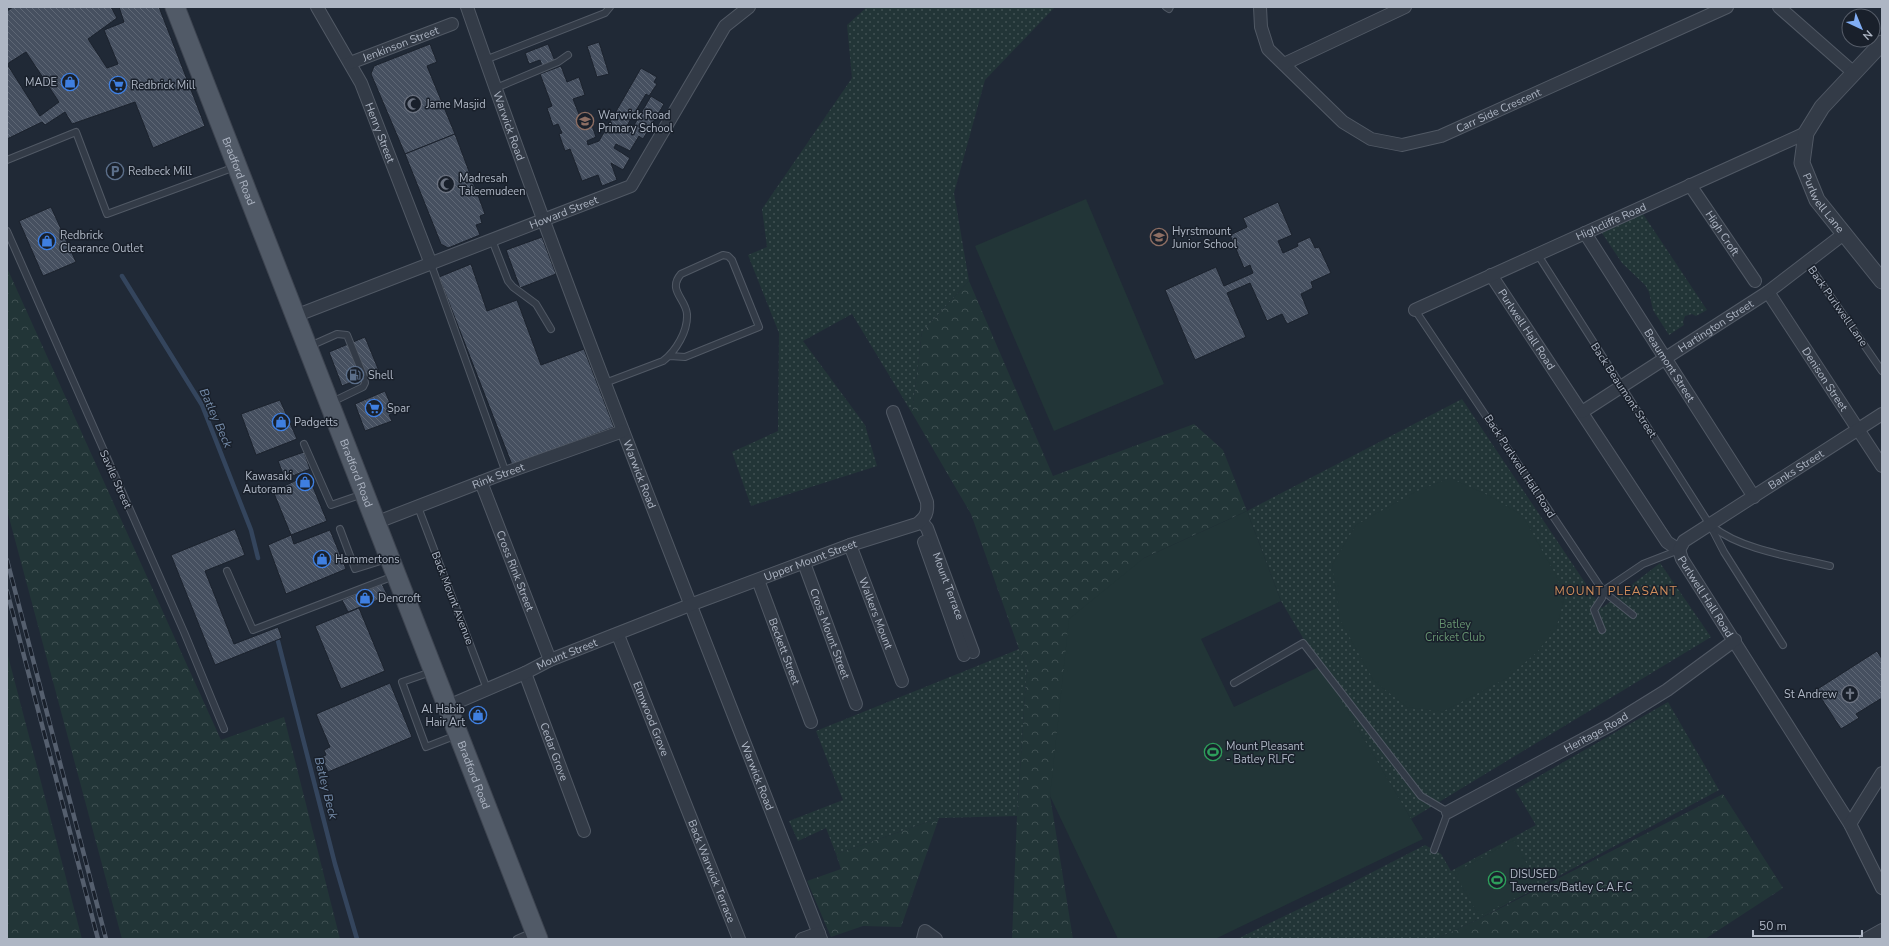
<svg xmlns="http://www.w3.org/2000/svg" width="1889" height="946" viewBox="0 0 1889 946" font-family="'Nunito Sans',sans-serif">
<defs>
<pattern id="grass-dots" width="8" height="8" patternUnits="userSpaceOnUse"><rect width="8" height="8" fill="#223537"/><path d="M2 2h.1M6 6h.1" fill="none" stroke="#405052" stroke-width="1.8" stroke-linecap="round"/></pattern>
<pattern id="forest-crowns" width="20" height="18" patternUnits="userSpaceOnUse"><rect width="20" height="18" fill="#223537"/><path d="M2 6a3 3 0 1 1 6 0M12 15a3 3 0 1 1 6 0" fill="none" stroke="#405052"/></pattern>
<pattern id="building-back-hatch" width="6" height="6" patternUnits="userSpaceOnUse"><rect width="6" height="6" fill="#465060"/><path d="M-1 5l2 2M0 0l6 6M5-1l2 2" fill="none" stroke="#5e6775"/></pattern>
</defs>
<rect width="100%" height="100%" fill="#202936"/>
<g fill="url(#grass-dots)">
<path d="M867 7H1055L985 80 954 193 969 281 922 332 912 413 852 314 803 341 865 425 877 466 751 506 732 452 778 431 779 333 748 255 767 247 762 209 852 78 847 25Z"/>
<path d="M1643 214 1707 310 1696 316 1692 314 1685 316 1683 322 1684 325 1669 335 1653 310 1649 292 1645 285 1622 263 1602 233Z"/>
<path d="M1462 399 1602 608 1660 563 1711 637 1411 819 1281 601 1247 511Z"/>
<path d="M1019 649 1027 665 1017 816 939 818 836 854 826 828 798 841 789 821 843 800 816 731Z"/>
<path d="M1668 702 1719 790 1479 919 1436 939H1237L1328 895 1425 845 1441 854 1451 871 1536 825 1515 790Z"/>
</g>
<g fill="url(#forest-crowns)">
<path d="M7 268 221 740 284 717 340 939H122L7 510Z"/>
<path d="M969 281 1053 476 1194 424 1223 450 1247 511 1144 558 1050 796 1073 939H1012L1017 816 1027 665 1019 649 971 514 912 413 922 332Z"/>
<path d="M7 652 82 939H7Z"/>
<path d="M1723 794 1783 888 1705 939H1436L1479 919Z"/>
<path d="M939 818 901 927 863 926 831 937 807 881 841 869 836 854Z"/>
</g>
<g fill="#223537">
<path d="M1086 199 1164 384 1054 431 975 246Z"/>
<path d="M1450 478 1490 496 1523 516 1558 579 1564 600 1556 629 1537 652 1507 678 1442 712 1407 707 1374 681 1340 620 1332 565 1356 525 1415 492Z"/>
<path d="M1247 511 1281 601 1201 639 1234 707 1321 666 1423 839 1215 939H1118L1050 796 1069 619 1144 558Z"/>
<path d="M1514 840 1539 886 1479 916 1454 873Z"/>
</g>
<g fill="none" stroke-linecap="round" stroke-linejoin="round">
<g stroke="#34455d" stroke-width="4.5">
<path d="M122 276 202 405 251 530 258 558"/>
<path d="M278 641 335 864 357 939"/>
</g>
</g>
<g fill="url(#building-back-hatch)" stroke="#1b222d" fill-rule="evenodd">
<path d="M13 7H111L117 18 88 39 107 68 118 64 104 30 124 22 119 7H159L205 126 153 148 135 102 72 124 65 112 45 125 42 122 7 139V11ZM26 52 59 102 40 116 7 64Z"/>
<path d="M599 42 609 74 597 77 587 46Z"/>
<path d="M430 44 437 62 427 66 455 134 405 154 371 74 374 66Z"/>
<path d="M548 44 555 61 542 66 540 60 529 64 525 53Z"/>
<path d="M561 66 567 82 579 77 585 95 573 99 582 122 590 120 596 137 587 141 588 145 599 141 641 68 657 77 654 82 657 84 649 96 646 94 625 129 630 132 651 96 664 104 643 139 639 136 630 151 616 144 614 148 630 158 623 170 611 163 617 180 602 186 598 175 582 181 570 149 565 151 559 134 562 133 558 124 553 126 547 108 552 106 540 74Z"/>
<path d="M455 134 485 214 480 216 482 223 476 225 480 235 448 248 441 244 405 154Z"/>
<path d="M1278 202 1292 235 1278 241 1283 253 1298 246 1297 243 1310 237 1315 248 1319 247 1331 273 1311 282 1313 288 1301 294 1309 314 1287 324 1282 314 1267 321 1250 283 1227 293 1246 337 1195 360 1165 290 1216 267 1224 286 1253 273 1250 265 1244 268 1230 235 1247 227 1243 218Z"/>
<path d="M51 207 76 262 43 276 19 221Z"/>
<path d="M542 237 556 274 520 288 506 250Z"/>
<path d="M471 264 487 311 517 300 541 365 584 349 614 427 512 465 439 277Z"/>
<path d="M365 337 379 371 342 386 329 352Z"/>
<path d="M385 391 394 413 389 415 392 421 365 431 355 404Z"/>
<path d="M280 400 297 439 256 455 241 414Z"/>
<path d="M304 452 310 469 285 479 278 461Z"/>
<path d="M308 475 327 521 291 535 273 491Z"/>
<path d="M235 529 245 555 205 571 234 644 278 627 282 638 215 665 171 555Z"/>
<path d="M330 530 346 569 286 594 268 545 291 535 294 544Z"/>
<path d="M382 584 388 596 348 612 342 600Z"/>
<path d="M359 608 385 671 341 689 315 626Z"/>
<path d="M1877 651 1882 659V698L1856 714 1859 718 1841 729 1816 690Z"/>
<path d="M390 683 412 737 328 772 321 757 326 755 324 750 330 747 316 714Z"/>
</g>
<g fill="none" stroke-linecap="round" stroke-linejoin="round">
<defs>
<g id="service">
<path d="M1166 7 1169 9 1170 7"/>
<path d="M485 60 605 13 610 7"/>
<path d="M496 88 558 62 568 55"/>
<path d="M7 160 76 132 107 214 235 167"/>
<path d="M7 231 184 632 224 729"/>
<path d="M492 240 508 281 513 287 536 304 551 329"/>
<path d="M1538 255 1710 525 1724 552 1783 645"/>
<path d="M1807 262 1882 371"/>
<path d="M431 264 506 473"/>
<path d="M1415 310 1603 591 1633 615"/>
<path d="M310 346 337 334 347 335 364 377 365 383 363 387 332 402"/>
<path d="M605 383 663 361C676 351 688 331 687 314 686 299 667 290 681 274L723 255 728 256 732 260 759 327 685 357 670 356"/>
<path d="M304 444 331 505 363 494"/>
<path d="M418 507 487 689"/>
<path d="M1713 527C1742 550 1794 557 1830 566"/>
<path d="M340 529 355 569 387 559"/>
<path d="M227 571 253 630 394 576"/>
<path d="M1602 630 1594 610 1602 598 1603 591 1643 564 1679 550"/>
<path d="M431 672 402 682 426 747 457 735"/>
<path d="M1234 683 1303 643 1421 796 1448 812 1434 850"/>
<path d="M517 939 533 932"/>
</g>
<g id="minor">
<path id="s1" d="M317 7 361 83 431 264"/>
<path id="s2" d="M467 7C576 321 701 629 821 939"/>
<path id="s3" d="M1260 7 1261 27 1268 49 1343 122 1371 139 1402 145 1441 136 1727 7"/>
<path d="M1779 7 1854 73"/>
<path id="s4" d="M350 63 452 24"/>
<path d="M1284 64 1405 7"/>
<path id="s5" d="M1690 185 1755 281"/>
<path id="s6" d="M1585 233 1754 497"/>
<path id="s7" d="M1491 275 1667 542 1679 550 1682 559 1850 824 1882 888"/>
<path id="s8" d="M1768 292 1882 466"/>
<path id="s9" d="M1415 310 1806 133"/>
<path id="s10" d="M295 316 631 186 725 26 749 7"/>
<path id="s11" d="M1582 412 1768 292 1845 233"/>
<path id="s12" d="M481 482 550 660"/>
<path id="s13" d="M921 521 927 528 973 652"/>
<path id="s14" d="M375 523 499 475 623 431"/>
<path d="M924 542 964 655"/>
<path id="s15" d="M850 545 902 681"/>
<path id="s16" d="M1679 550 1684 541 1882 414"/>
<path id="s17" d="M804 563 856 704"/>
<path id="s18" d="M758 580 811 722"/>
<path id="s19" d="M618 635 739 939"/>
<path id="s20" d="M525 673 584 831"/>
<path id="s21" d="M446 707 525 673 550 660 690 605 850 545 917 524C926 517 928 513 927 502L893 412"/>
<path id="s22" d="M1448 812 1612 724 1667 690 1735 640"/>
<path d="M1850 824 1882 773"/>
<path d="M802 939 819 933"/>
<path d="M923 939 925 931 936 939"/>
<path d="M1866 939 1882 930"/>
</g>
<g id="tertiary">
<path id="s23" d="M1882 43 1822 107 1806 133 1802 163 1817 200 1882 281"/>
</g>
<g id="primary">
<path id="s24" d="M175 7 538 939"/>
</g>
</defs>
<use href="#service" stroke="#515965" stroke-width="8"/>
<use href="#minor" stroke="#515965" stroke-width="14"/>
<use href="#tertiary" stroke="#515965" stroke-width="17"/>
<use href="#primary" stroke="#3d4450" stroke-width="21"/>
<use href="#service" stroke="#333b47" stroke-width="6"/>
<use href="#minor" stroke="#333b47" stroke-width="12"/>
<use href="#tertiary" stroke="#333b47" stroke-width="15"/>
<use href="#primary" stroke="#515a67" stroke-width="19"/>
<defs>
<g id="rail">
<path d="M7 560 106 939"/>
<path d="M7 591 98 939"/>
</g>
</defs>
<use href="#rail" stroke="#555f6e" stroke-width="4.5"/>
<use href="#rail" stroke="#19202b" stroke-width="3" stroke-dasharray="9" stroke-linecap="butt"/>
</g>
<defs>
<symbol id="shop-ring" viewBox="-11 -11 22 22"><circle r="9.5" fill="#19202b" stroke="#3f7fe0" stroke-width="1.5"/><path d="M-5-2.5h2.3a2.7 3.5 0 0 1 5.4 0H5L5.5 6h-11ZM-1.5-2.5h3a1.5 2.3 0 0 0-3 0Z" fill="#3f7fe0"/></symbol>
<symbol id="supermarket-ring" viewBox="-11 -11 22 22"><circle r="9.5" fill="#19202b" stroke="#3f7fe0" stroke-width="1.5"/><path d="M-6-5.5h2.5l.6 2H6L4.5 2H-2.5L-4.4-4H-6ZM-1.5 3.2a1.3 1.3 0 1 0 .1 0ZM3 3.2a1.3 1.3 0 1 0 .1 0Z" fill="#3f7fe0"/></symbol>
<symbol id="mosque-ring" viewBox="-11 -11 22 22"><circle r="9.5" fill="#19202b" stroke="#6b7280" stroke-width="1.5"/><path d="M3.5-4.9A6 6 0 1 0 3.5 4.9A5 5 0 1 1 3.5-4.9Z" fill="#6b7280"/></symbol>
<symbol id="school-ring" viewBox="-11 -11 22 22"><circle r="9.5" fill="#19202b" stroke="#8d6e63" stroke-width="1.5"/><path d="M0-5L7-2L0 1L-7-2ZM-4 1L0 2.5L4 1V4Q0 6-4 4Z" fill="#8d6e63"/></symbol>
<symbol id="parking-ring" viewBox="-11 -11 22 22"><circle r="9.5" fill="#19202b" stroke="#5c6f8a" stroke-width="1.5"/><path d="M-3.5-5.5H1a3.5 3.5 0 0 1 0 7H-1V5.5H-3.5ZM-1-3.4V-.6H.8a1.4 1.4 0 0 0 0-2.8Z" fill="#5c6f8a"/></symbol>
<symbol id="fuel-ring" viewBox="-11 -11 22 22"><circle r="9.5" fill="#19202b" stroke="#5c6f8a" stroke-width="1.5"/><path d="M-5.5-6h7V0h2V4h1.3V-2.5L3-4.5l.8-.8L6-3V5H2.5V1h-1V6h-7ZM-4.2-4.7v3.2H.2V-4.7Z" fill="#5c6f8a"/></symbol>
<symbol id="church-ring" viewBox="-11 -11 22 22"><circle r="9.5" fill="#19202b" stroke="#6b7280" stroke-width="1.5"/><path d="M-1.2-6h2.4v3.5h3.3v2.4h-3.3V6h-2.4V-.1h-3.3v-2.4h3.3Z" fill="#6b7280"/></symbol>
<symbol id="stadium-ring" viewBox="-11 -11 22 22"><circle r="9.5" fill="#19202b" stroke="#2e9e5b" stroke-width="1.5"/><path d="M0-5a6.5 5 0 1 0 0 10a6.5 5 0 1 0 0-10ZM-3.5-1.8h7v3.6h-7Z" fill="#2e9e5b"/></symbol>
</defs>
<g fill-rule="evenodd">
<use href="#shop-ring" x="60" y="72" width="20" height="20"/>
<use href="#supermarket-ring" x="108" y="75" width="20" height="20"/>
<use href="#mosque-ring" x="403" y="94" width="20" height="20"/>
<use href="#school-ring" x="575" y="111" width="20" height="20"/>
<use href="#parking-ring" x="105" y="161" width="20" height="20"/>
<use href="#mosque-ring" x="436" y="174" width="20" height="20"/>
<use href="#school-ring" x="1149" y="227" width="20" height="20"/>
<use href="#shop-ring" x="37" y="231" width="20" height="20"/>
<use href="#fuel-ring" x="345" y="365" width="20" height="20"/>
<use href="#supermarket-ring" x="364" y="398" width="20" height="20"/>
<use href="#shop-ring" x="271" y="412" width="20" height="20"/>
<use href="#shop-ring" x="295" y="472" width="20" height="20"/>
<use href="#shop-ring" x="312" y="549" width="20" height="20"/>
<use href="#shop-ring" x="355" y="588" width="20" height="20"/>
<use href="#church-ring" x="1840" y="684" width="20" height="20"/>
<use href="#shop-ring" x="468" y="705" width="20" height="20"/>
<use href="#stadium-ring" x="1203" y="742" width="20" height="20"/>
<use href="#stadium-ring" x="1487" y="870" width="20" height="20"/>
</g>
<g text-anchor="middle" stroke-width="3" stroke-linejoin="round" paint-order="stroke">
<g font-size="11" fill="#aeb6c4" stroke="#19202b">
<text dy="4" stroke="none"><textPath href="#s4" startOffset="54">Jenkinson Street</textPath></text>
<text dy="4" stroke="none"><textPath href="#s3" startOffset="315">Carr Side Crescent</textPath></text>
<text dy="4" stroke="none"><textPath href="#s2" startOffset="126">Warwick Road</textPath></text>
<text dy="4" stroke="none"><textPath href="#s1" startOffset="141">Henry Street</textPath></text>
<text dy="4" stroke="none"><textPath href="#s24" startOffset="176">Bradford Road</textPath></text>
<text dy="4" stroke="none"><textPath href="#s23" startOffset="194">Purlwell Lane</textPath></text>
<text dy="4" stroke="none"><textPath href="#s10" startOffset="288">Howard Street</textPath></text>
<text dy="4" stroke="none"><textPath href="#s9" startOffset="215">Highcliffe Road</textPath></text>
<text dy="4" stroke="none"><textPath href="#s5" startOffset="58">High Croft</textPath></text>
<text transform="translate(1838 306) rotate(55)" y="4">Back Purlwell Lane</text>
<text dy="4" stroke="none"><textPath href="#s11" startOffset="159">Hartington Street</textPath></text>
<text dy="4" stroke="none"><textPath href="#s7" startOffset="65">Purlwell Hall Road</textPath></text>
<text dy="4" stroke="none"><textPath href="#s6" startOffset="157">Beaumont Street</textPath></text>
<text dy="4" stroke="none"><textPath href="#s8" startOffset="104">Denison Street</textPath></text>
<text transform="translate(1624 390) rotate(57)" y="4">Back Beaumont Street</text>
<text transform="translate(1520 466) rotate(57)" y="4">Back Purlwell Hall Road</text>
<text dy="4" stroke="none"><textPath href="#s16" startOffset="143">Banks Street</textPath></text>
<text dy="4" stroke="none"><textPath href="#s24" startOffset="500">Bradford Road</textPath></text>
<text dy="4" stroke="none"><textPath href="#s2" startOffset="498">Warwick Road</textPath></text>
<text dy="4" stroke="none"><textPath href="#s14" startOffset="132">Rink Street</textPath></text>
<text transform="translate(116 479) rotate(66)" y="4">Savile Street</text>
<text dy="4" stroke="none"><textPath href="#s21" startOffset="393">Upper Mount Street</textPath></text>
<text dy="4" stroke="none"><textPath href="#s12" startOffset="95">Cross Rink Street</textPath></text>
<text dy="4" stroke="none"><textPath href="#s13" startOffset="71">Mount Terrace</textPath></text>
<text dy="4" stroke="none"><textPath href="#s7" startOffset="388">Purlwell Hall Road</textPath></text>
<text transform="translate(453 598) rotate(69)" y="4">Back Mount Avenue</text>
<text dy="4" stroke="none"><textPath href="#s15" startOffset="73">Walkers Mount</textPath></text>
<text dy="4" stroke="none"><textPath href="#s17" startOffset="75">Cross Mount Street</textPath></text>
<text dy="4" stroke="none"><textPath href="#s18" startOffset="76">Beckett Street</textPath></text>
<text dy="4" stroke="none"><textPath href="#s21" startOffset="132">Mount Street</textPath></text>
<text dy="4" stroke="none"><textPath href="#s19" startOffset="90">Elmwood Grove</textPath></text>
<text dy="4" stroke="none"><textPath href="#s22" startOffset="168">Heritage Road</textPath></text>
<text dy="4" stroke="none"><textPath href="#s20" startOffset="84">Cedar Grove</textPath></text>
<text dy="4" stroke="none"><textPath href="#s24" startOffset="824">Bradford Road</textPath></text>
<text dy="4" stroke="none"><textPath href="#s2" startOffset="822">Warwick Road</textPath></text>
<text dy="4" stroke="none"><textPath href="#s19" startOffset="254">Back Warwick Terrace</textPath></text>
</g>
<g font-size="11" fill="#aeb6c4" stroke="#19202b" text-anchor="start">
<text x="57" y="86" text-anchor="end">MADE</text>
<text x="131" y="89">Redbrick Mill</text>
<text x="426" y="108">Jame Masjid</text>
<text x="598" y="119">Warwick Road<tspan x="598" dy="13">Primary School</tspan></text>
<text x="128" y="175">Redbeck Mill</text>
<text x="459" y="182">Madresah<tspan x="459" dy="13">Taleemudeen</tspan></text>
<text x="1172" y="235">Hyrstmount<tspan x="1172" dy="13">Junior School</tspan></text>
<text x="60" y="239">Redbrick<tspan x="60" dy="13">Clearance Outlet</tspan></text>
<text x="368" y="379">Shell</text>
<text x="387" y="412">Spar</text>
<text x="294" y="426">Padgetts</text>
<text x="292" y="480" text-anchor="end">Kawasaki<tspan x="292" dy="13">Autorama</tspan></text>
<text x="335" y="563">Hammertons</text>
<text x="378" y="602">Dencroft</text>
<text x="1837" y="698" text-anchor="end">St Andrew</text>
<text x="465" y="713" text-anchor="end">Al Habib<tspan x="465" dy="13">Hair Art</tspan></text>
<text x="1226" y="750">Mount Pleasant<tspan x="1226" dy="13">- Batley RLFC</tspan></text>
<text x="1510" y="878">DISUSED<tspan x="1510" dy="13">Taverners/Batley C.A.F.C</tspan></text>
</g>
<g font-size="11" fill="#669370" stroke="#19202b">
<text x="1455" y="628">Batley<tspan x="1455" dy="13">Cricket Club</tspan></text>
</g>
<g font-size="12" font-style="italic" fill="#768dab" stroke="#19202b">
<text transform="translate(216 418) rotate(66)" y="4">Batley Beck</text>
<text transform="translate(326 788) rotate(76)" y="4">Batley Beck</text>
</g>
<g font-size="12" letter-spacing="1" fill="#d08e5c" stroke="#19202b">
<text x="1616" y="595">MOUNT PLEASANT</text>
</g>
</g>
<rect width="1889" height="946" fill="none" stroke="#aeb6c4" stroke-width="16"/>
<g transform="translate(1861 28) rotate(136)"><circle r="19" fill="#19202b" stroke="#555c68"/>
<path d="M0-3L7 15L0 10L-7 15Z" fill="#81aef5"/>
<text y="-6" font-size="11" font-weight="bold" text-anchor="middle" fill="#aeb6c4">N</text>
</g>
<path d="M1753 930v6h109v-6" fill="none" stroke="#aeb6c4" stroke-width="2"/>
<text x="1759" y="930" font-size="12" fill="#aeb6c4" stroke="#19202b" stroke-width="3" paint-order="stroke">50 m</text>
</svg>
